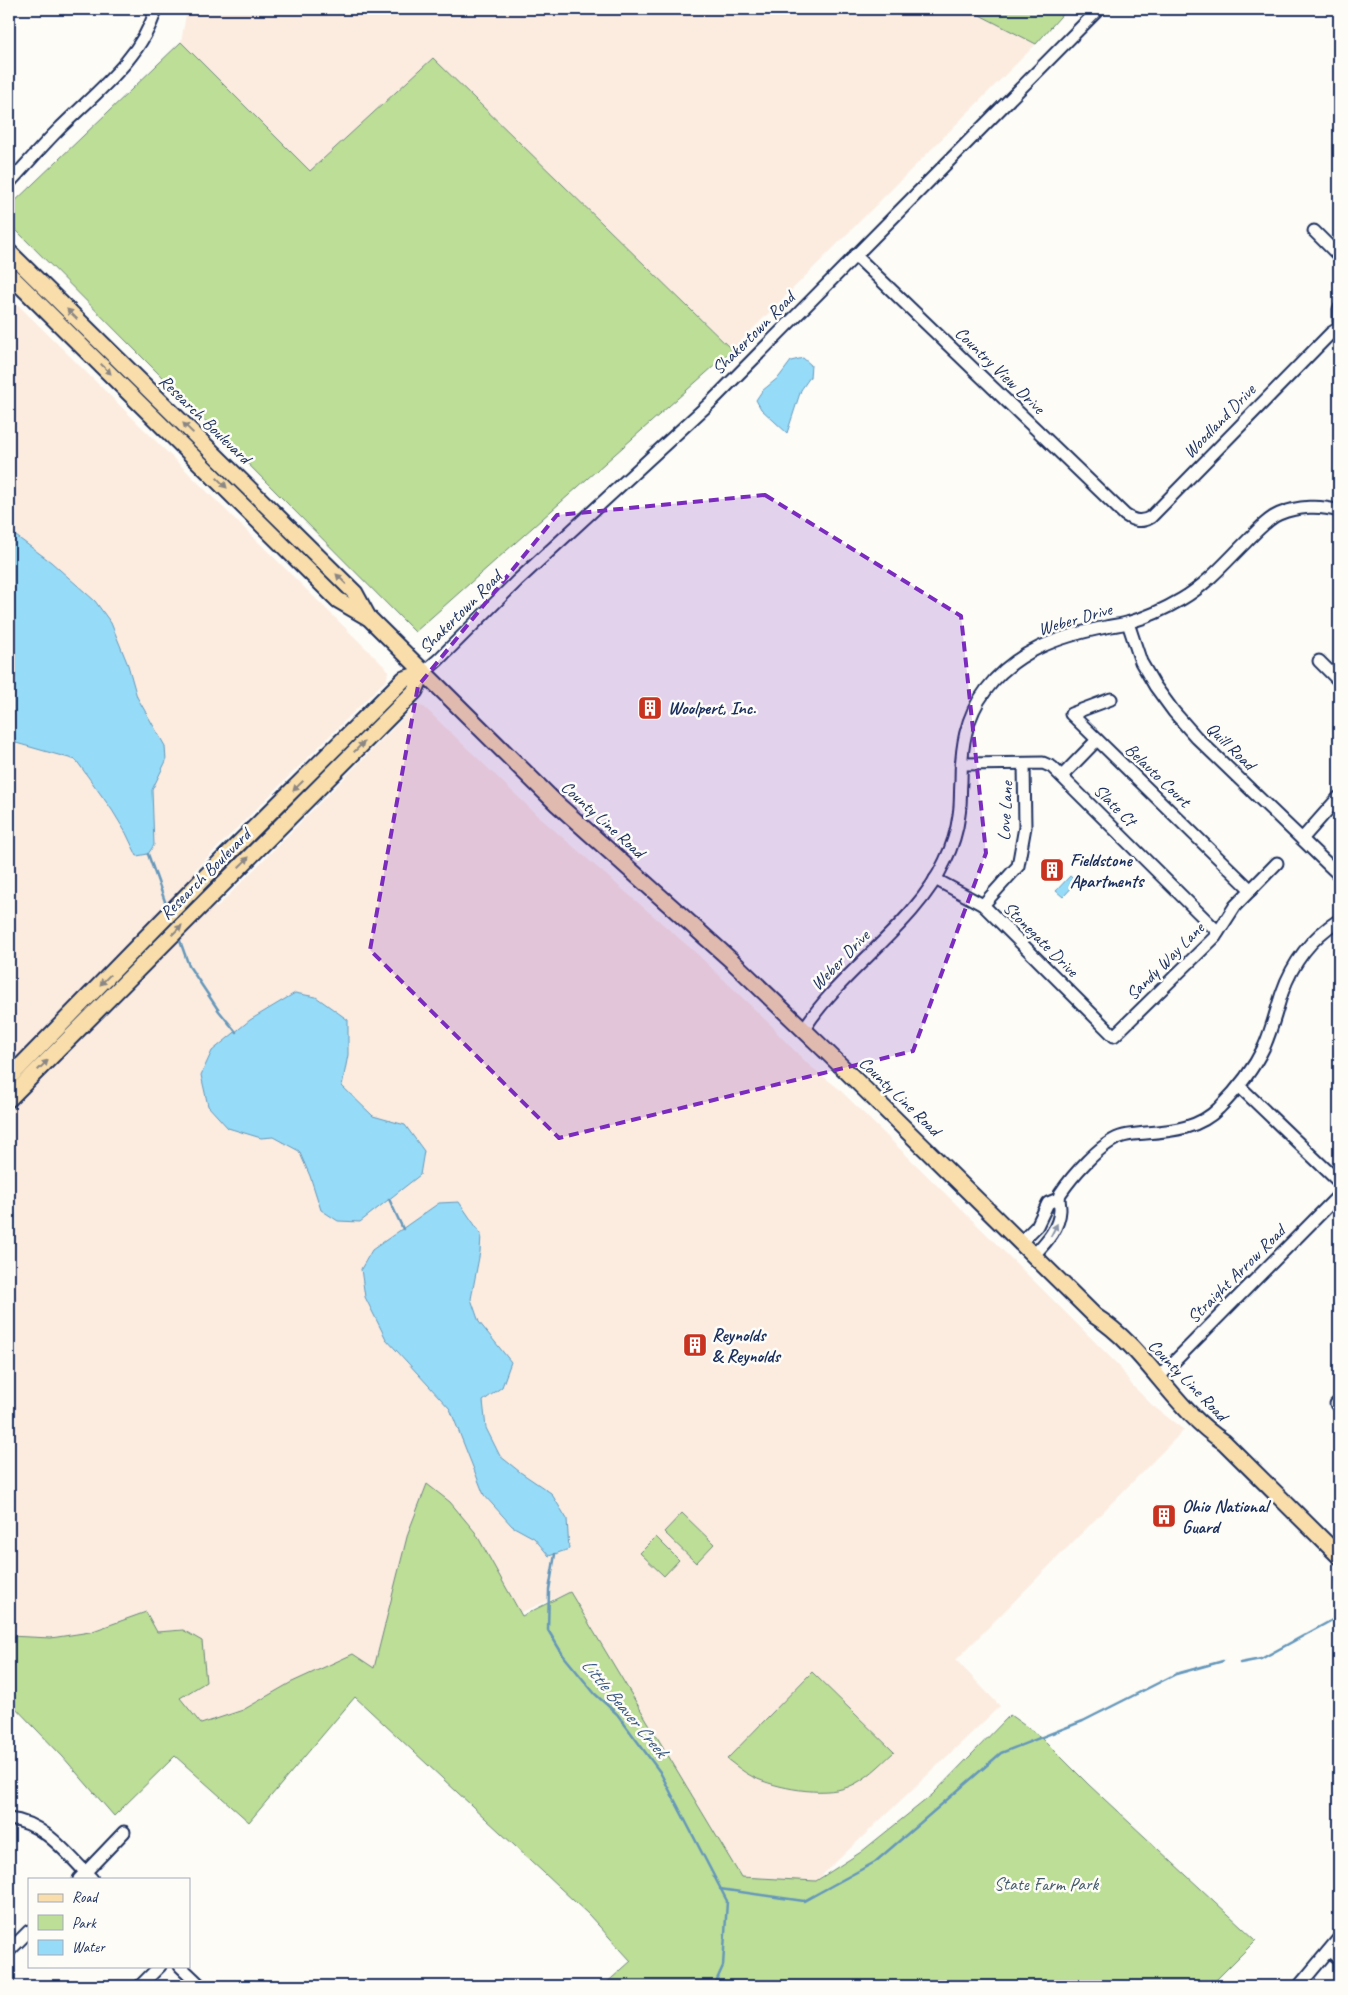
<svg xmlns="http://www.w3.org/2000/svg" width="1348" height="1995" viewBox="0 0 1348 1995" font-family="Caveat,sans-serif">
<rect width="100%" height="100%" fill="#fdfcf7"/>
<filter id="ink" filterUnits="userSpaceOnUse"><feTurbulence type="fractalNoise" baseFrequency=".02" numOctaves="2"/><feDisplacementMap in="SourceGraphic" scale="10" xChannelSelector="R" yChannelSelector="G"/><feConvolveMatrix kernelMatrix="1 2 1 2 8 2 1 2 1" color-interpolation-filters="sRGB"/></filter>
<g filter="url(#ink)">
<g fill="#fcece0">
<path d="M187 9H968L1036 44 732 350 433 58 310 171 181 42Z"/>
<path d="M9 296 388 670 387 679 194 871 216 908 416 705 424 707 539 817 695 952 775 1029 778 1034 810 1066 838 1088 1030 1277 1119 1366 1132 1385 1152 1405 1184 1430 956 1660 1000 1706 816 1881 741 1877 570 1592 175 1756 114 1816 63 1757 9 1701Z"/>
</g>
<g fill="#bdde97" stroke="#6c867a">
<path d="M968 9H1067L1036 44Z"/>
<path d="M181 42 310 171 433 58 732 350 415 632 9 223V207Z"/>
<path d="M427 1484 450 1502 475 1532 522 1616 570 1592 741 1877 816 1881 861 1852 932 1795 1010 1715 1042 1738 1089 1785 1256 1940 1210 1986H603L631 1961 588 1914 355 1697 249 1822 175 1756 114 1816 63 1757 9 1701V1636L51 1638 90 1632 146 1612 157 1632 183 1630 202 1641 206 1682 180 1698 201 1724 243 1710 290 1683 353 1654 374 1668 408 1533Z"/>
<path d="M682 1513 714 1544 696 1563 664 1532Z"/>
<path d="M656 1537 679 1560 664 1576 640 1553Z"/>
<path d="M812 1672 894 1752C880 1765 866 1780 848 1787 822 1797 776 1788 753 1777 743 1772 735 1765 727 1759Z"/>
</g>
<g fill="#96dcf8" stroke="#6597ba">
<path d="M803 358 811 365 810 377 801 390 787 433 761 409 756 400 762 391 779 377 791 361Z"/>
<path d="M9 535 16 536 51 562 95 601 111 623 128 665 137 697 165 746 166 761 152 790 154 845 148 854 137 856 126 833 112 810 76 760 9 741Z"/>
<path d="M1070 876 1077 882 1063 897 1056 891Z"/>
<path d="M295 993 316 997 348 1020V1055L342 1086 373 1116 405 1125 424 1151 420 1175 360 1222 338 1221 321 1210 310 1176 299 1151 273 1137 261 1138 228 1128 208 1106 201 1075 212 1051 250 1020Z"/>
<path d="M459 1202 481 1234 480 1252 471 1299 479 1322 511 1362 502 1387 483 1401 486 1428 500 1456 520 1472 551 1493 567 1519 569 1549 549 1556 534 1538 512 1526 484 1495 450 1409 386 1339 365 1297 361 1269 372 1250 439 1203Z"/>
</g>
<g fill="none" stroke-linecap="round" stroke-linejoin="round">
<g stroke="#6597ba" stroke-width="2.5">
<path d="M148 854 167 907"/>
<path d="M179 938 189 966 219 1011 236 1032"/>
<path d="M389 1199 403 1229"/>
<path d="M555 1554 549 1590 548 1630 563 1655 595 1694 617 1714 660 1772 727 1901 723 1966 714 1986"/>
<path d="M1240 1663 1261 1659 1334 1619 1339 1621"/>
<path d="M720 1889 804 1901 875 1862 1001 1753 1083 1721 1176 1674 1223 1661"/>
</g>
<defs>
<g id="minor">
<path d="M9 183C26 165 41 147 58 130 94 94 142 58 156 9"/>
<path d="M1314 231 1339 256"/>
<path d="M855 255 1125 515C1134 521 1141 523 1151 517L1331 333 1339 328"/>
<path d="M1339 309V322"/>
<path d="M1128 623 1141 662 1155 686 1174 712 1196 737 1338 874"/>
<path d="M1319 661 1339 681"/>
<path d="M423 673 438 660 517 581 710 403 1099 9"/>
<path d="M1111 699 1071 714 1251 890"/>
<path d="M961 764 1043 763 1052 767 1218 932"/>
<path d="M1062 776 1097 740"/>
<path d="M1302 839 1339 797"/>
<path d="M935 879 983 905 1114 1036 1215 937 1235 906 1277 863"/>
<path d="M983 905 1018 866 1025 827 1024 765"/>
<path d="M804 1029C842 969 916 925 945 861 952 847 957 831 959 815 961 804 960 793 961 782 961 749 965 717 986 690 1015 651 1060 636 1106 627 1114 625 1122 625 1130 622 1148 617 1165 609 1182 599 1206 585 1225 563 1245 543 1255 533 1267 519 1279 514 1298 506 1320 505 1339 511"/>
<path d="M1239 1086 1339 1182"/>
<path d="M1021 1242 1037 1226 1048 1203 1058 1199"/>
<path d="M1034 1255C1046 1242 1059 1229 1060 1210 1060 1203 1058 1200 1060 1194 1072 1176 1100 1144 1120 1137 1128 1134 1137 1134 1146 1133 1173 1131 1200 1128 1219 1108 1237 1090 1253 1070 1264 1047 1272 1029 1276 1011 1282 993 1293 961 1311 938 1339 920"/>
<path d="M1158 1378 1339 1195"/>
<path d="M1336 1404 1339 1402"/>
<path d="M9 1819C44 1822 68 1855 92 1879"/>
<path d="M79 1879 124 1832"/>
<path d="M9 1951 29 1931"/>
<path d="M1329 1951 1339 1958"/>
<path d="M180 1966 201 1986"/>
<path d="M140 1986 160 1966"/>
<path d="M1299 1986 1339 1938"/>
</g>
<g id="major">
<path d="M9 252 355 593 368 617"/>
<path d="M9 274 338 600 369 618 557 804 732 961 830 1055 1095 1316C1146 1348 1173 1409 1224 1442L1339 1556"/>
<path d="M9 1078 202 880 404 679 423 673"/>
<path d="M9 1099 415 691 423 673"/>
</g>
</defs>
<use href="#minor" stroke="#1b2f5e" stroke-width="15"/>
<use href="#major" stroke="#1b2f5e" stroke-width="19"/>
<use href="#minor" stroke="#fdfcf7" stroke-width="11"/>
<use href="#major" stroke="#f9deab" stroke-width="15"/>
</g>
<defs><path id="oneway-solid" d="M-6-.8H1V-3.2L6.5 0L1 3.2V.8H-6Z" transform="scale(1.25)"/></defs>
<g fill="#8a8684">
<use href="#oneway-solid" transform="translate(72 314) rotate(-136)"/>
<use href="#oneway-solid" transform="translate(106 369) rotate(45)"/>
<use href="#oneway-solid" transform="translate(188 428) rotate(-136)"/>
<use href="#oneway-solid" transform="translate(222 483) rotate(45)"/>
<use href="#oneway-solid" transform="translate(341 579) rotate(-135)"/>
<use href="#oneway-solid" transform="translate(359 747) rotate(-45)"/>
<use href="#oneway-solid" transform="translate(298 786) rotate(135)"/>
<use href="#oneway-solid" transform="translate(244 862) rotate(-45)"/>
<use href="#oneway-solid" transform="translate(177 930) rotate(-45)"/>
<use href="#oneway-solid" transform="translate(105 980) rotate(134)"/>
<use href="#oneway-solid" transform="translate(43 1065) rotate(-45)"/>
</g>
<use fill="#8c96aa" href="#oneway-solid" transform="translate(1054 1230) rotate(-63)"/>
</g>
<path fill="#7b2cbf" fill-opacity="0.2" stroke="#7b2cbf" stroke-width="4" stroke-dasharray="10 6" stroke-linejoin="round" d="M765 495 961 616 986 853 913 1051 559 1138 370 950 418 686 557 515Z"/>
<defs>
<symbol id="building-square" viewBox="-11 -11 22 22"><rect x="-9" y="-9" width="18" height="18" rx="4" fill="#c8321e" stroke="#fdfcf7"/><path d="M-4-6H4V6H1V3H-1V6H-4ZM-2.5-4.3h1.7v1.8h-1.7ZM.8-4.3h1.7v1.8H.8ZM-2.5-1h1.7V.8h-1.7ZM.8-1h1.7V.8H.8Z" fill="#fff"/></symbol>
</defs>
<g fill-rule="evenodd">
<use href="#building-square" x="636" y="694" width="28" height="28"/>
<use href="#building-square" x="1038" y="856" width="28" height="28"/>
<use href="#building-square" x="681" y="1331" width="28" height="28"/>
<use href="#building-square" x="1150" y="1502" width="28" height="28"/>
</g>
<g text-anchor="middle" stroke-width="5" stroke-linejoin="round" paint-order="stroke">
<g font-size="18" fill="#1b2f5e" stroke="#fdfcf7">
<text transform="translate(753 333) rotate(-45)" y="6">Shakertown Road</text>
<text transform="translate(1000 370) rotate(44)" y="6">Country View Drive</text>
<text transform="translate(205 419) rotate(44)" y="6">Research Boulevard</text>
<text transform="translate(1219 421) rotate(-46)" y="6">Woodland Drive</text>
<text transform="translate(460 612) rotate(-45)" y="6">Shakertown Road</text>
<text transform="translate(1075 619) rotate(-16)" y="6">Weber Drive</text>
<text transform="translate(1231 746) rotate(44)" y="6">Quill Road</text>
<text transform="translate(1158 775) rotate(44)" y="6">Belauto Court</text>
<text transform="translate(1115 805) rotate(45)" y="6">Slate Ct</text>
<text transform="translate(1005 811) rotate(-87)" y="6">Love Lane</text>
<text transform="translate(603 819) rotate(42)" y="6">County Line Road</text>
<text transform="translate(205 874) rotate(-45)" y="6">Research Boulevard</text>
<text transform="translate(1041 939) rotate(45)" y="6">Stonegate Drive</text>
<text transform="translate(840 960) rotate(-46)" y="6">Weber Drive</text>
<text transform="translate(1165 961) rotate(-45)" y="6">Sandy Way Lane</text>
<text transform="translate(900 1096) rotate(44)" y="6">County Line Road</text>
<text transform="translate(1236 1274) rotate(-45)" y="6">Straight Arrow Road</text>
<text transform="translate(1188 1380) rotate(46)" y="6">County Line Road</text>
</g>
<g font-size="18" font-weight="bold" fill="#1b2f5e" stroke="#fdfcf7" text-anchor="start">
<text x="668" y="714">Woolpert, Inc.</text>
<text x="1070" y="866">Fieldstone<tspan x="1070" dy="21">Apartments</tspan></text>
<text x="712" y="1341">Reynolds<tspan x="712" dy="21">&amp; Reynolds</tspan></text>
<text x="1182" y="1512">Ohio National<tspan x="1182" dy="21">Guard</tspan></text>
</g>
<g font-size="18" fill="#445b6c" stroke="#fdfcf7">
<text x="1046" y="1890">State Farm Park</text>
</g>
<g font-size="19" font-style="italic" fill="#3a5a84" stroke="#fdfcf7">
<text transform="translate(625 1707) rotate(50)" y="7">Little Beaver Creek</text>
</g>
</g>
<rect width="1348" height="1995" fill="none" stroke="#fdfcf7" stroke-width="30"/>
<rect x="15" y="15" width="1318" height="1965" fill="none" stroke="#1b2f5e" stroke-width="2" filter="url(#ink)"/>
<rect x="28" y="1878" width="162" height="90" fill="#fdfcf7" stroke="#a3aaba"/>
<rect x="38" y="1894" width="25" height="8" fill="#f9deab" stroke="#a3aaba"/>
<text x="72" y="1902" font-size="15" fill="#1b2f5e">Road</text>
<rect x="38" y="1915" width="25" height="15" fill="#bdde97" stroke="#a3aaba"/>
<text x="72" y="1928" font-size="15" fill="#1b2f5e">Park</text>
<rect x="38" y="1940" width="25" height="15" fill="#96dcf8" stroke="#a3aaba"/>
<text x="72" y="1952" font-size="15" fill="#1b2f5e">Water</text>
</svg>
